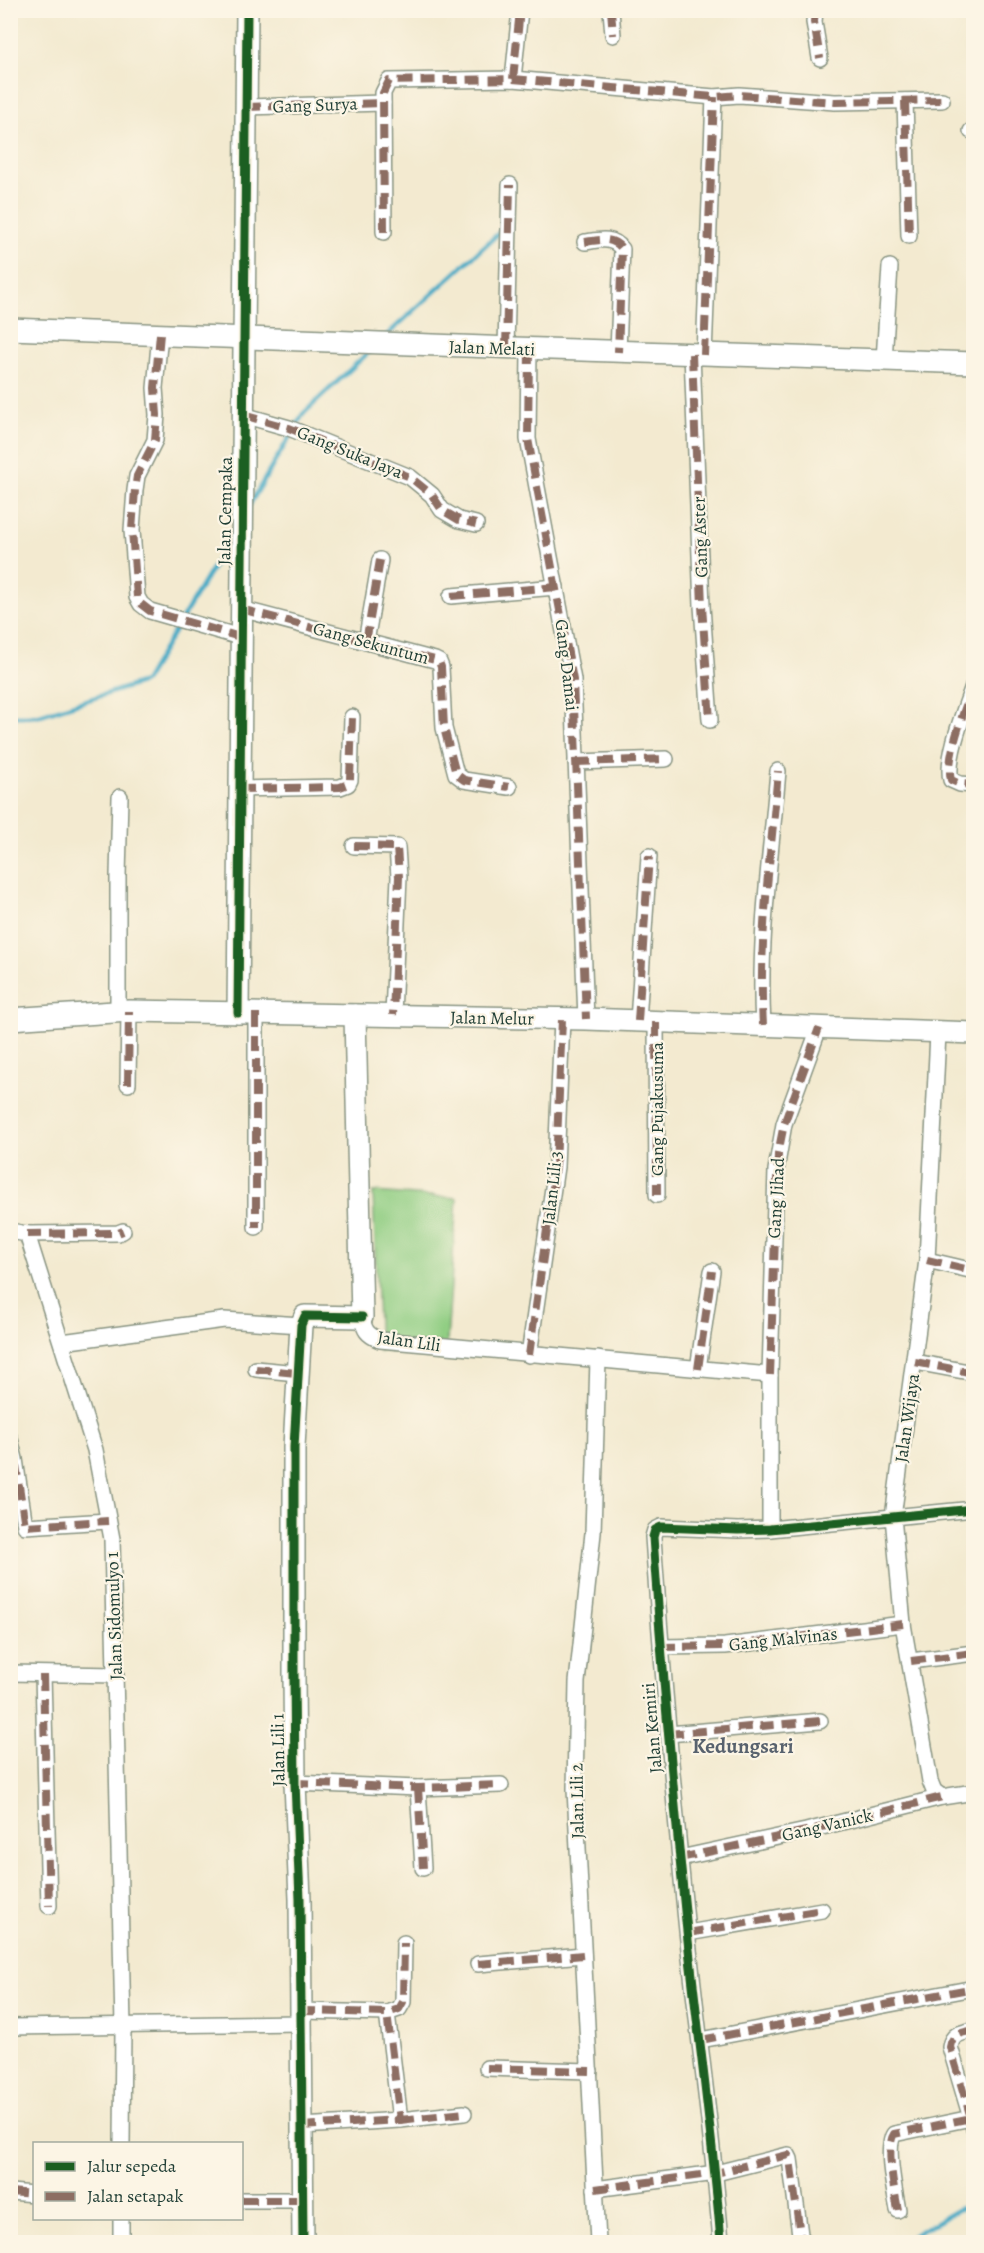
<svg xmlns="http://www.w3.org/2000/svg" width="984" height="2253" viewBox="0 0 984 2253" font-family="Alegreya,serif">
<rect width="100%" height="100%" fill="#fcf5e5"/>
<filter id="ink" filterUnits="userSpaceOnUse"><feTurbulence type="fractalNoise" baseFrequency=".0167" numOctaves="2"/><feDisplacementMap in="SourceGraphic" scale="12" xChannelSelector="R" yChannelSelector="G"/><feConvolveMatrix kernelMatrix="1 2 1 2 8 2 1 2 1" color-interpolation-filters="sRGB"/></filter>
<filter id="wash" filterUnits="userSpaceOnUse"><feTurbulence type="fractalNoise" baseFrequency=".008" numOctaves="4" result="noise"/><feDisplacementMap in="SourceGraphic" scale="24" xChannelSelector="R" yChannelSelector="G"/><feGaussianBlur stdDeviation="1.35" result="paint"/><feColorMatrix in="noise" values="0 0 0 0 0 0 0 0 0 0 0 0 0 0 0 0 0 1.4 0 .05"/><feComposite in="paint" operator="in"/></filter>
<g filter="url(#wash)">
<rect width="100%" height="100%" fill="#f3ead0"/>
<path fill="#91ce83" stroke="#58865c" stroke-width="1.5" d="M373 1192 457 1198 446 1355 379 1351Z"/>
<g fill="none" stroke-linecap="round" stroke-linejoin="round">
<g stroke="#47abc6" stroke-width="4.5">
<path d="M387 335 500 232"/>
<path d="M250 504 303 414 372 349"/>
<path d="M10 716H37L144 682 234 532"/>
<path d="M906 2242 912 2236 959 2209 974 2205"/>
</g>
</g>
</g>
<g filter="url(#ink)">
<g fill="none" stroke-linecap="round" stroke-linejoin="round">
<defs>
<g id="street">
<path d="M611 10 613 35"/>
<path d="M815 10 814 22 820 58"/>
<path d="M513 79 520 10"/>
<path d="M905 101 909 236"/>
<path d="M246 107 383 103"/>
<path d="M971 131H974"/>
<path d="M384 232 383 93 389 81 513 79 714 97 739 95 835 102 942 100"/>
<path d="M585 242C599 240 613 236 622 249L618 352"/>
<path d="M160 334 155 388 157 415 155 440 137 476 135 490 132 530 137 597 141 604 150 611 240 637"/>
<path d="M506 348 510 185"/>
<path d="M529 349 528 439 573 680 586 1019"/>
<path d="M692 354 702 606 710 720"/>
<path d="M704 355 714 97"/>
<path d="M884 360 890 267"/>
<path d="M243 415 289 428 410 477 432 495 442 510 459 520 476 524"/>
<path d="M451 596 556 587"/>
<path d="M241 609 435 660 439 662 441 667 444 728 456 774 464 780 509 787"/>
<path d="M366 642 380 560"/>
<path d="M974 683C966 707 945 757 951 780L960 784 974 785"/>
<path d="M576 762 666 759"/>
<path d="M239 789 340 787 348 784 350 780 352 717"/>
<path d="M354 846 397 847 399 877 393 1015"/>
<path d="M118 1011V876L120 797"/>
<path d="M256 1013V1227"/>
<path d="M638 1021 649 856"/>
<path d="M656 1022 657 1195"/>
<path d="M763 1025C758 941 771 855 778 771"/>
<path d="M938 1033 927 1260 893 1517 903 1624 930 1781 934 1791 942 1797"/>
<path d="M128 1084 129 1011"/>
<path d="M10 1231 27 1234 95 1450 112 1539 123 2026 122 2144"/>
<path d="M27 1234 118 1233 123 1231"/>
<path d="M927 1260 974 1271"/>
<path d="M362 1317C364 1330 367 1335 380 1340L770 1375"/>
<path d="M62 1342 224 1320 301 1325"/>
<path d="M529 1355 556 1167 562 1019"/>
<path d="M915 1362 974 1373"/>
<path d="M256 1369 297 1373"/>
<path d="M698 1369 712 1271"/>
<path d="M10 1439 15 1459 25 1526 108 1521"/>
<path d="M770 1529V1375L776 1170 784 1124 819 1028"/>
<path d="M661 1647 725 1646 903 1624"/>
<path d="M911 1661 974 1653"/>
<path d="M10 1673 116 1675"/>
<path d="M43 1675 49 1906"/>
<path d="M668 1734 820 1721"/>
<path d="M295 1783 418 1788 501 1785"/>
<path d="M418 1788 423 1868"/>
<path d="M680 1858 806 1831 942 1797 974 1792"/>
<path d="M688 1933 822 1910"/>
<path d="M478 1964 583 1955"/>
<path d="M301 2011 387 2013 399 2009 403 2002 404 1943"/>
<path d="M10 2027 301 2023"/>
<path d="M974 2030C962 2033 952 2033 950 2047L974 2128"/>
<path d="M701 2040 974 1988"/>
<path d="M487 2068 590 2071"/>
<path d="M400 2120 464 2113"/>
<path d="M302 2126 400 2120 387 2013"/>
<path d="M595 2189 716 2173 788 2155 790 2159 801 2242"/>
<path d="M10 2192 34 2194"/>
<path d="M242 2200H302"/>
<path d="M898 2210C895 2194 885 2147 894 2134L971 2118"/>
<path d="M121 2242V2218"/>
<path d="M598 2242 575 1789 577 1682 593 1533 598 1359"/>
<path d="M721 2242C713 2138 698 2035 687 1931 674 1800 662 1669 653 1537L655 1530 661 1527 738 1530 770 1529 974 1509"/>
</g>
<g id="secondary">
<path d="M10 329C332 341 652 354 974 363"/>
<path d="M238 1013 247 10"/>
<path d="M10 1019 129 1011 586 1019 974 1033"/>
<path d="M303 2242 300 1899 295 1783 294 1676V1447L301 1325 305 1316 362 1317 355 1015"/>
</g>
</defs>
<use href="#street" stroke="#899482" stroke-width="18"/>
<use href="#secondary" stroke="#899482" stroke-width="24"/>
<use href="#street" stroke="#fff" stroke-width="15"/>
<use href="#secondary" stroke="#fff" stroke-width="21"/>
<g stroke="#8d6e63" stroke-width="8" stroke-dasharray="15 8" stroke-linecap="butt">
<path d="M611 10 613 35"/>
<path d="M815 10 814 22 820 58"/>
<path d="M513 79 520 10"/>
<path d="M905 101 909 236"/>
<path d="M246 107 383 103"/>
<path d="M971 131H974"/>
<path d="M384 232 383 93 389 81 513 79 714 97 739 95 835 102 942 100"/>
<path d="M585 242C599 240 613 236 622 249L618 352"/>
<path d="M160 334 155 388 157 415 155 440 137 476 135 490 132 530 137 597 141 604 150 611 240 637"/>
<path d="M506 348 510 185"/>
<path d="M529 349 528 439 573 680 586 1019"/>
<path d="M692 354 702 606 710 720"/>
<path d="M704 355 714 97"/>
<path d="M243 415 289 428 410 477 432 495 442 510 459 520 476 524"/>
<path d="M451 596 556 587"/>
<path d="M241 609 435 660 439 662 441 667 444 728 456 774 464 780 509 787"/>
<path d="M366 642 380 560"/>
<path d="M974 683C966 707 945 757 951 780L960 784 974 785"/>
<path d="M576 762 666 759"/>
<path d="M239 789 340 787 348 784 350 780 352 717"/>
<path d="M354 846 397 847 399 877 393 1015"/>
<path d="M256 1013V1227"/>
<path d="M638 1021 649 856"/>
<path d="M656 1022 657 1195"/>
<path d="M763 1025C758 941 771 855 778 771"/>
<path d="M128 1084 129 1011"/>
<path d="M27 1234 118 1233 123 1231"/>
<path d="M927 1260 974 1271"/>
<path d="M529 1355 556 1167 562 1019"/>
<path d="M915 1362 974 1373"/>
<path d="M256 1369 297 1373"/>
<path d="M698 1369 712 1271"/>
<path d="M770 1375 778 1154 784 1124 819 1028"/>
<path d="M10 1439 15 1459 25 1526 108 1521"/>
<path d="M661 1647 725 1646 903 1624"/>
<path d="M911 1661 974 1653"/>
<path d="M43 1675 49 1906"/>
<path d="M668 1734 820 1721"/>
<path d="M295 1783 418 1788 501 1785"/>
<path d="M418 1788 423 1868"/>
<path d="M680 1858 806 1831 942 1797"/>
<path d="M688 1933 822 1910"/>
<path d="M478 1964 583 1955"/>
<path d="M301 2011 387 2013 399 2009 403 2002 404 1943"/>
<path d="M974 2030C962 2033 952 2033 950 2047L974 2128"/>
<path d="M701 2040 974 1988"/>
<path d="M487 2068 590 2071"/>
<path d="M400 2120 464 2113"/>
<path d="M302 2126 400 2120 387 2013"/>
<path d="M595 2189 716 2173 788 2155 790 2159 801 2242"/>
<path d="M10 2192 34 2194"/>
<path d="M242 2200H302"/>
<path d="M898 2210C895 2194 885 2147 894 2134L971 2118"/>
</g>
<defs>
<g id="cycleway">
<path d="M238 1013 247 10"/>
<path d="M303 2242 300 1899 295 1783 294 1676V1447L301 1325 305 1316 362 1317"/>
<path d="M721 2242C713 2138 698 2035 687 1931 674 1800 662 1669 653 1537L655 1530 661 1527 738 1530 770 1529 974 1509"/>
</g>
</defs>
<use href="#cycleway" stroke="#fcf5e5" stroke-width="13"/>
<use href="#cycleway" stroke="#1b5e20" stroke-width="9"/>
</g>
</g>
<g text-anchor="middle" stroke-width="4.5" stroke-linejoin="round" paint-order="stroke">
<g font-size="18" fill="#1f3d34" stroke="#fcf5e5">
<text transform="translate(315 105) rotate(-2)" y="6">Gang Surya</text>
<text transform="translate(492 348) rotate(2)" y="6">Jalan Melati</text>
<text transform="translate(350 452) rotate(22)" y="6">Gang Suka Jaya</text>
<text transform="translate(225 511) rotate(-89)" y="6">Jalan Cempaka</text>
<text transform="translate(700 537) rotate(-92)" y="6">Gang Aster</text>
<text transform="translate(371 643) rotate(15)" y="6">Gang Sekuntum</text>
<text transform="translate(567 665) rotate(83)" y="6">Gang Damai</text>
<text transform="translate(492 1018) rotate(1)" y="6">Jalan Melur</text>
<text transform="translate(657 1109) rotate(-90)" y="6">Gang Pujakusuma</text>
<text transform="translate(552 1188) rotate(-84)" y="6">Jalan Lili 3</text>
<text transform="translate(776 1198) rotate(-87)" y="6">Gang Jihad</text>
<text transform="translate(409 1341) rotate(8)" y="6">Jalan Lili</text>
<text transform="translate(907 1418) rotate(-82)" y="6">Jalan Wijaya</text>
<text transform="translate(114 1616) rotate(-92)" y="6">Jalan Sidomulyo 1</text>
<text transform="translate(783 1639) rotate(-6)" y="6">Gang Malvinas</text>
<text transform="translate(652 1728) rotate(-95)" y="6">Jalan Kemiri</text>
<text transform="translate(278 1750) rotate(-91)" y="6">Jalan Lili 1</text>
<text transform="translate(577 1801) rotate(-91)" y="6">Jalan Lili 2</text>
<text transform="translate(827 1825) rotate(-13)" y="6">Gang Vanick</text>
</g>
<g font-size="21" font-weight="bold" fill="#58626e" stroke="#fcf5e5">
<text x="743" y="1753">Kedungsari</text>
</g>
</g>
<rect width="984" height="2253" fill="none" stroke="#fcf5e5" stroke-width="36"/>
<rect x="33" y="2142" width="210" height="78" fill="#fcf5e5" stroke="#a4ab9e" stroke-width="1.5"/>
<rect x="45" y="2162" width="30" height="9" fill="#1b5e20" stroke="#a4ab9e" stroke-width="1.5"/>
<text x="87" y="2172" font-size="18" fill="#1f3d34">Jalur sepeda</text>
<rect x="45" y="2192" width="30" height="9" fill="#8d6e63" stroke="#a4ab9e" stroke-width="1.5"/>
<text x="87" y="2202" font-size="18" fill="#1f3d34">Jalan setapak</text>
</svg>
